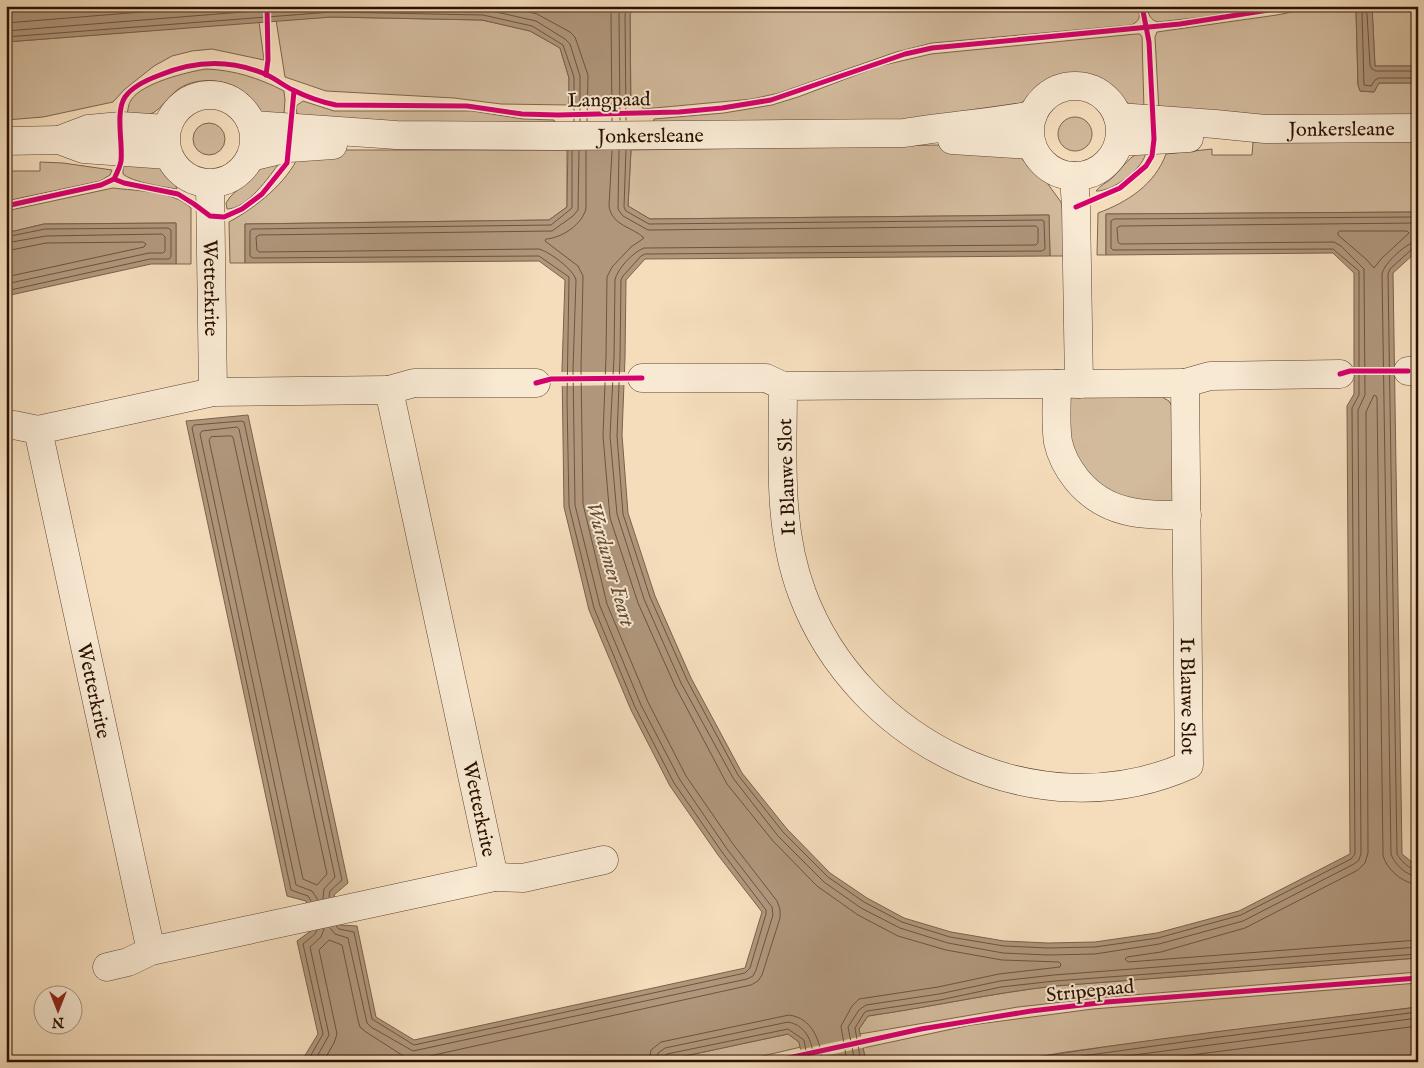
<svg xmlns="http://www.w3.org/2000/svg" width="1424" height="1068" viewBox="0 0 1424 1068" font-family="'IM FELL English',serif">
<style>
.green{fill:#d2ba9c;stroke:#7e654e}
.water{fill:#b0977c;stroke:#7a614a}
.pier{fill:#f5ddbc}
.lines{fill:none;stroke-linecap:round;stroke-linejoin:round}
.shore{stroke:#6d543e;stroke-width:1}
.minor-casing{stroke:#5d432f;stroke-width:29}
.minor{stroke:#f8e9d3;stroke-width:28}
.cycleway-casing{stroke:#f8e9d3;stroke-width:8}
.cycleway{stroke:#d6006c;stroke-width:5}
.labels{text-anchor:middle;stroke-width:4;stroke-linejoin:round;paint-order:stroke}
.street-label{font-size:20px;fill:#2a1000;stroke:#f8e9d3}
.water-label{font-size:21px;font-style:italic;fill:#664d38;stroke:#f8e9d3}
</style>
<rect width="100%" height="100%" fill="#f5ddbc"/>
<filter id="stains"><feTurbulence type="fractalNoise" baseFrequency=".004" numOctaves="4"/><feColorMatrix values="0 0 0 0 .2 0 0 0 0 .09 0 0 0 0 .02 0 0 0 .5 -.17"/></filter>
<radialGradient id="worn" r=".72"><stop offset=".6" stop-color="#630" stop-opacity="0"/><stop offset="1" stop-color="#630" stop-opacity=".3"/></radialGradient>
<g class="green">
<path d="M638,6H1138C1140,16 1141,21 1131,25L932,43L896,52L779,93L752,99L643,109L642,105H631L630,14Z"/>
<path d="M1147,6H1271L1202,17L1158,22C1150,20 1148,14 1147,6Z"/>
<polygon points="1321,6 1371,6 1356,10 1358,85 1360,91 1374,92 1379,83 1418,83 1418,116 1234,117 1159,112 1155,37 1157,32 1277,15"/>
<polygon points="1372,6 1418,6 1418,66 1375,66"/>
<polygon points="332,17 482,20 530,31 560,48 569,78 569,105 501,104 454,98 326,91 285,77 276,20"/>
<polygon points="259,22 264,60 212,49 192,51 172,56 154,66 125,89 113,102 43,117 6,120 6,42"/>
<polygon points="1136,34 1140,34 1142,37 1144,110 1134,108 1104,83 1093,76 1077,74 1057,76 1044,82 1015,109 917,120 653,122 654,119 724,113 772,105 798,97 880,66 931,54"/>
<path d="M206,69C234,70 259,78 284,91L285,100L284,114L264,115C258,108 253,100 246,94C230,79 199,76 180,88C169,95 163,108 151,114C144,117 134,115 127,115C128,110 128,105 131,100C142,83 187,72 206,69Z"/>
<polygon points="303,101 334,111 472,111 523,119 554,120 555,124 298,123 296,106"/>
<circle cx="1075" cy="134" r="17"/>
<circle cx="209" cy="139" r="16"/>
<path d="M1418,141V212L1106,214V255H1097L1098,213C1128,202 1155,184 1166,154L1212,149V155H1252L1253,142Z"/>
<polygon points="940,145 1020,157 1035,173 1045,180 1061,202 1065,217 1066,256 1050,256 1049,215 650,219 628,206 631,150"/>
<path d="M347,150H567V207L549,220L245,224V263H230L229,222C255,208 287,183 299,155Z"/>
<path d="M1146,151C1145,168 1112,192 1096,191C1100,185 1107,183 1112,178C1124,167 1129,154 1146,151Z"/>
<path d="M127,161L155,163C160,171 175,181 177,189C164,187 132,182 123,174V168Z"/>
<polygon points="40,162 63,163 112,170 110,175 100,181 6,201 6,171 40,171"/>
<path d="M280,162C269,177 247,209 227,209L226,203L230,197L265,164Z"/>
<path d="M113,188C137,191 174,191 191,208V264H176V223L44,224L6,233V211Z"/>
<polygon points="1066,396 1162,397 1169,401 1173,408 1175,506 1149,505 1099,489 1070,448"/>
<path d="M1418,958V972L1107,997L1018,1007L860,1034L859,1029L868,1016C930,1007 992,993 1055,986Z"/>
<polygon points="1418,983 1418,1007 1218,1032 1066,1052 1008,1062 866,1062 863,1048 971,1025 1093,1009"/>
<polygon points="788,1034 799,1042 801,1047 737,1062 657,1062"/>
</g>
<g class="water">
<path d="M18,6H638L630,14L631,150L628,206L650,219L1049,215L1050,256L645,259L626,280L625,358L622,435L628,513L655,596L691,678L742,773L787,829L830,873L867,898L904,918L951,932L1004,941L1048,943L1095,942L1157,933L1239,911L1350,854L1347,406L1354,394V273L1333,253L1106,255V214L1418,212V253H1415L1393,273L1402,854L1418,867V958L1055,986C992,993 931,1007 868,1016L859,1029L866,1062H803L799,1042L788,1034L657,1062H301L318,1034L297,941L312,930L306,901L287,896L186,421L248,415L348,883L334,895L340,925L357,926L376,1017L414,1040L745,968L762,912L718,855L670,786L631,710L589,610L564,507L562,369L565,280L539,261L245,263V224L549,220L567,207L569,78L560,48L530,31L482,20L332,17L6,42V8Z"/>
<polygon points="1372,6 1375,66 1418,66 1418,83 1379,83 1374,92 1360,91 1358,85 1356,9"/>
<polygon points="176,223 176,264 151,264 6,296 6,233 44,224"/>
<path d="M1418,1007V1062H1008C1144,1039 1281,1024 1418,1007Z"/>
</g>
<g class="pier">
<polygon points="567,105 633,105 633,150 565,150"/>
<polygon points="559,372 627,372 626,385 559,386"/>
<polygon points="863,1036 866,1047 801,1061 798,1050"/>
</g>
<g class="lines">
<g class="shore">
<polyline points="377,6 483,9 536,21 565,39 570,44 580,76 580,121"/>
<polyline points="506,6 537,14 570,32 575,37 588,75 587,121"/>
<polyline points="6,23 216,6"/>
<polyline points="6,31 317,6"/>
<polyline points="6,37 332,12 483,15 532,26 563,45 574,77 574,121"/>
<polyline points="1418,71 1376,71 1372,69 1370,65 1367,14 1365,11 1362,13 1364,85 1371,86 1375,80 1379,78 1418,78"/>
<polyline points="620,120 619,14 622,6"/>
<polyline points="626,120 625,14 631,6"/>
<polyline points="612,121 611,14 613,6"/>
<path d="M619,150L618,209L623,216L648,230L1036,226L1038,228V243L1036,245L644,248C633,252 617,269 615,280L614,357L610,436L617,514L644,599L681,683L733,778L778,836L824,882L861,908L900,928L948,943L1003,953L1048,955L1095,954L1159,944L1243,921L1354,864L1359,860L1361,853L1358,410L1365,395L1364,269L1341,246L1334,242L1120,244L1118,242L1117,228L1120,226L1418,223"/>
<polyline points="626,150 624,207 626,211 649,224 1042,220 1044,221 1045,249 1042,251 645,254 641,256 623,276 621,280 620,358 617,436 623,514 650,597 687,680 738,775 783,832 828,877 864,902 902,922 950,937 1004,946 1048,948 1095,947 1158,938 1241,915 1351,859 1355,854 1352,408 1359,395 1359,271 1333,249 1113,250 1111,248 1111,221 1114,219 1418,217"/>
<path d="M612,151L609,206C612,226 633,227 644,238L631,247L612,267L607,277L606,357L603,436L610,518L638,603L675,686L727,784L773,841L817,886L858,915L898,936L946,950L1002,960L1059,962L1061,964L1060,967L999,974L938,987L859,999L852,1006L841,1026L847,1062"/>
<polygon points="1340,231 1407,231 1409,233 1381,259 1374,268 1366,259 1338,235 1338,233"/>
<polyline points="6,237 45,229 168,228 171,230 171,257 169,259 150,259 6,291"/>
<path d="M1418,241C1407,242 1384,263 1382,274L1391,854C1394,864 1407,876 1418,877"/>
<polyline points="6,243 46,236 162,234 165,237 165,251 163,253 149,253 6,284"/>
<path d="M1418,248L1412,249L1390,269L1388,274L1397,854C1400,860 1410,870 1418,871"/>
<polyline points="6,251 46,243 143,242 146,244 144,247 6,277"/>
<polygon points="231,436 233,437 327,874 317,885 303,879 209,440 211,437"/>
<path d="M1418,884C1403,884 1386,869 1383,855L1377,397L1374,395L1366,412L1368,853L1365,863L1358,870L1245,928L1161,952L1127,957L1125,959L1128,962L1418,940"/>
<polyline points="318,900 312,891 296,885 200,434 202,431 237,427 239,429 335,877 324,889 323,899"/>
<polyline points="311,901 308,896 291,890 192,428 194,425 241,421 244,422 342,880 330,891 329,897"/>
<polyline points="336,926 339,929 354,932 372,1019 414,1045 745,973 750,968 766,914 766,910 722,852 674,783 635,707 594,608 569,506 567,400 569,277 539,256 253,258 250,256 250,231 252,229 551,225 572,208 572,151"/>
<path d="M330,928L335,934L348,938L367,1023L371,1027L413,1051L747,979L753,976L756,970L773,915L772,907L727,849L680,780L641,705L600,606L575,505L573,369L576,280C574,270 550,252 539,249L259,252L257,250L256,237L259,235L552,231L573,216L578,210L579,151"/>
<polyline points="307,1062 323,1034 303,944 315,934 317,930"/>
<polyline points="314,1062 329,1035 310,947 321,937 324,929"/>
<path d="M323,1062L334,1043L337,1034L319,950L329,940L342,945L358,1020L360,1027L366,1032L405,1057L416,1059L751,985L758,981L762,975L780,918V909L777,901L733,844L686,776L648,702L607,604L583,504L581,369L583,276L578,266L545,241L546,239C562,238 583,224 586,208V151"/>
<path d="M649,1062L651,1050L661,1042L789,1015C812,1018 821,1041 822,1062"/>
<path d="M656,1062L658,1053L665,1048L788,1022C808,1026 813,1044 814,1062"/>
<polyline points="662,1062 663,1057 667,1054 788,1029 804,1040 808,1062"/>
<polyline points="855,1062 848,1027 859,1010 866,1005 939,994 1000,981 1054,975 1418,947"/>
<polyline points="861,1062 855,1028 864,1013 867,1011 940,1000 1001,987 1055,981 1418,954"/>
<polyline points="1039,1062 1219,1037 1418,1012"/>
<polyline points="1080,1062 1418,1018"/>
<polyline points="1136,1062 1418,1026"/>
</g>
<defs>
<g id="minor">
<circle cx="1075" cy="131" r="45"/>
<circle cx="210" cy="139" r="44"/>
<path id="s1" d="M1118,117L1215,124L1265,129L1418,128"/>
<path id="s2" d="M252,125L396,135L558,136L904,133C947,126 990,123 1033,115"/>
<polyline points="59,140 88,129 121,126 166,129"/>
<polyline points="952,140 1032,145"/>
<polyline points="6,141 59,140 83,149 168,155"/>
<polyline points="1119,142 1189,138"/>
<polyline points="251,157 289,148 333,145"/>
<polyline points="1074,176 1076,207 1079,384"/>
<path id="s3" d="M210,184L213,392"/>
<polyline points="1408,371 1418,371"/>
<path id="s4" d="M642,378H766L783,386L1185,383L1189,765C1039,832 858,744 802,593C777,526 783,456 783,386"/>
<polyline points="1185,383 1210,376 1340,374"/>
<path d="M1057,384C1057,403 1055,423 1058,442C1061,456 1069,470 1077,480C1107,516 1144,515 1187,515"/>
<polyline points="389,390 414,383 536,383"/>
<polyline points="6,427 14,425 38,430"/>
<polyline points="494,877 523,878 604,860"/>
<path id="s5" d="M107,967L128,962L151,951L494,877L389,390L213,392L38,430L151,951"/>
</g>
</defs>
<use href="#minor" class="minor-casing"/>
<use href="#minor" class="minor"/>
<defs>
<g id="cycleway">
<polyline points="266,75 268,60 267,6"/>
<polyline points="114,179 124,183 178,194 194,204 210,216 224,217 242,209 262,194 287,163 294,91"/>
<path d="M6,206L101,185L114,179C117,173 120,167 121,161C123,143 115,112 125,97C132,87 149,79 160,75C196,60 231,59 267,75C276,79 284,86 293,90C307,97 321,102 336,105L467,106L522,114L558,115L679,112L722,108L771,100L905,54L932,48L1180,24L1294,6"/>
<polyline points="1076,207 1120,188 1146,166 1152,156 1154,139 1149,42 1142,6"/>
<polyline points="1340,374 1350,371 1408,371"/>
<polyline points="536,383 551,379 642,378"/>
<polyline points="770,1062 921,1029 1031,1011 1107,1002 1418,978"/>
</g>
</defs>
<use href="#cycleway" class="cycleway-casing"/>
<use href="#cycleway" class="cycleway"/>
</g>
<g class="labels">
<g class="street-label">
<text transform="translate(609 99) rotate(-1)" y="7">Langpaad</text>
<text dy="7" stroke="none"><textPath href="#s1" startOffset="224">Jonkersleane</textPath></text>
<text dy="7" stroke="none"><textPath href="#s2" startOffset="399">Jonkersleane</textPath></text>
<text dy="7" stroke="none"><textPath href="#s3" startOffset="104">Wetterkrite</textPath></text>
<text transform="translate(786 477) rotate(-92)" y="7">It Blauwe Slot</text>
<text dy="7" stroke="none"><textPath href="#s5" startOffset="1518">Wetterkrite</textPath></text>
<text dy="7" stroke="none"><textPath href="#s4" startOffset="858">It Blauwe Slot</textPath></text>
<text transform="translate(480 809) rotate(78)" y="7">Wetterkrite</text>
<text transform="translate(1090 990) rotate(-6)" y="7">Stripepaad</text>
</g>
<g class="water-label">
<text transform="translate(611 564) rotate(74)" y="7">Wurdumer Feart</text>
</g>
</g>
<rect width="1424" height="1068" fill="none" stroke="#f5ddbc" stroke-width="25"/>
<rect x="8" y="8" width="1409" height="1053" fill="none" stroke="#2a1000" stroke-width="2.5"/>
<rect x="12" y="12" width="1399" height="1043" fill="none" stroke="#2a1000"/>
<g transform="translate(58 1010) rotate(180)"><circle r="24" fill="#f8e9d3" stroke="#a6927f"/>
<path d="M0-4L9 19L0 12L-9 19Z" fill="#8f2418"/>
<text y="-8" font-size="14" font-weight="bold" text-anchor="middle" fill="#2a1000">N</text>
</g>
<rect width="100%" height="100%" filter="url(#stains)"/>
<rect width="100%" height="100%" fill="url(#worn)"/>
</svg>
